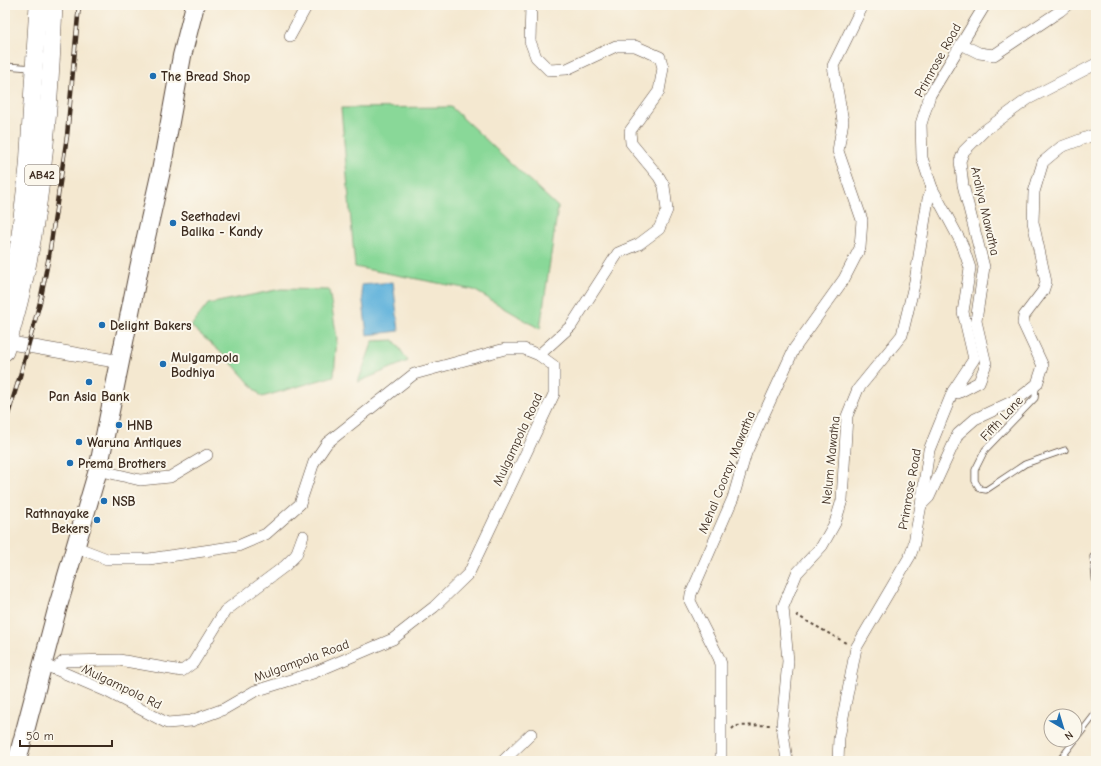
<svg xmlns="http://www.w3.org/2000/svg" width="1101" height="766" viewBox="0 0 1101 766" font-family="'Comic Neue',sans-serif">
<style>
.green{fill:#89d898;stroke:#62815b}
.water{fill:#60b2db;stroke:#4e6e7c}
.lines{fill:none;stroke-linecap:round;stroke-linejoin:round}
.service-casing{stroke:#574639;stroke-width:7}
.minor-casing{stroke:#574639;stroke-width:12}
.tertiary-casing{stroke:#574639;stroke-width:14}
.primary-casing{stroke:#574639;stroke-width:18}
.trunk-casing{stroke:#574639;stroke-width:20}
.path{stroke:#574639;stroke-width:2;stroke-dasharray:3 3;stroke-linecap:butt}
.service{stroke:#fff;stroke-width:5.5}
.minor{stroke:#fff;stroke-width:11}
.tertiary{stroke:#fff;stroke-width:13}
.primary{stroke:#fff;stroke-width:17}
.trunk{stroke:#fff;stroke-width:18}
.rail-casing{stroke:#3b2a1e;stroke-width:4.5}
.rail{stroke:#fbf7ec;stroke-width:3;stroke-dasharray:9;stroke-linecap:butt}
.poi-dot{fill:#1f6fb2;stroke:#fbf7ec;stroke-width:1.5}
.labels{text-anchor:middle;stroke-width:4;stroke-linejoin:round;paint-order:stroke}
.shield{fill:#fbf7ec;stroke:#75685c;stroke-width:1}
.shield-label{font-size:12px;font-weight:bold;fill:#3b2a1e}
.street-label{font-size:13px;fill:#3b2a1e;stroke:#fbf7ec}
.poi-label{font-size:13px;font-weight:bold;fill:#3b2a1e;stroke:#fbf7ec;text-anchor:start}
</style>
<rect width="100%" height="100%" fill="#fbf7ec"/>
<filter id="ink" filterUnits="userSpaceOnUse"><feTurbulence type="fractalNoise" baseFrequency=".025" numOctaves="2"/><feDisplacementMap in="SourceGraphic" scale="8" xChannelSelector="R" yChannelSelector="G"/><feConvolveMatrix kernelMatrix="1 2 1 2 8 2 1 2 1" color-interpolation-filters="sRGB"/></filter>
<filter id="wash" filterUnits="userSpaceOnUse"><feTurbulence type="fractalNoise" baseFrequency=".012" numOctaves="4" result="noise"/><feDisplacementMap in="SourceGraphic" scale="16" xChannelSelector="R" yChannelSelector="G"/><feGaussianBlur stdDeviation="0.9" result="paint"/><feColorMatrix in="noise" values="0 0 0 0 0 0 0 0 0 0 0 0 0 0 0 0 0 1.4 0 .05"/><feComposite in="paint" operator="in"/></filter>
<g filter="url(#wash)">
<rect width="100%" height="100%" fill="#f4e8d0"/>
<g class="green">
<polygon points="451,107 558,207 540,329 474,290 355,267 341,108"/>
<polygon points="281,289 329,290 337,338 334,376 262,397 227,358 191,326 208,304"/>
<polygon points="394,340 408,361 358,382 373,341"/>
</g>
<polygon class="water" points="393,282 399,331 367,335 361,285"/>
</g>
<g filter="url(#ink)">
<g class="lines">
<defs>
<g id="service">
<polyline points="5,66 33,68"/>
<polyline points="1036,386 1035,398 985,450 975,470 975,481 980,489 986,490 1025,464 1065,450"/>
<polyline points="1093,557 1096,587"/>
<polyline points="1059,761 1096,713"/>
</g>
<g id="minor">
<polyline points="531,5 530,41 536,57 549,70 567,69 616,46 635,46 660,57 663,68 659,91 630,131 631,143 659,177 664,186 667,210 659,229 639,244 618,253 571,326 539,355"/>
<polyline points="290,36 307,5"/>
<polyline points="961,44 979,53 994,55 1060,11 1067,5"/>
<polyline points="953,391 958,393 979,382 986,364 976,321 984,267 963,185 960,161 964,151 984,131 1028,99 1096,64"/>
<polyline points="98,470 140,480 170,477 207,455"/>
<polyline points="921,505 929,497 958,434 975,419 1018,399 1037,384 1043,366 1023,323 1024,316 1043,291 1046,282 1033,222 1034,192 1043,162 1061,147 1096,134"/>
<polyline points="42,665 55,669 106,691 167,723 191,721 224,709 255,691 313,673 393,639 434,607 469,573 554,394 554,366 539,355 524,349 505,349 414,374 327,443 314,462 300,504 266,534 238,546 149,559 107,559 76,547"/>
<polyline points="55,669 64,661 119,660 182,671 193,663 225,611 285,566 296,555 303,536"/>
<polyline points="503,761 531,734"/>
<polyline points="720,761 721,757 721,664 719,658 690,601 691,594 733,498 746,453 794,349 844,279 860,248 862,220 838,151 843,121 833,66 863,5"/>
<polyline points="787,761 782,725 788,661 783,607 797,573 822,546 835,523 842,500 847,416 858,389 902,335 915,281 928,199 932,188"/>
<polyline points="838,761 839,738 856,648 910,556 913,548 921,505 929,450 953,391 974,359 963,312 970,268 962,244 932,188 922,158 921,124 930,95 985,5"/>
</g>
<polyline id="tertiary" points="5,342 121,362"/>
<g id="primary">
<polyline points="5,311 19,243 28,167 38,5"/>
<path d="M5,352C41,240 49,121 54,5"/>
</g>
<polyline id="trunk" points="17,761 58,606 98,470 139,268 161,171 182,56 195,5"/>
</defs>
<use href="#service" class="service-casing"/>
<use href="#minor" class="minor-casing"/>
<use href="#tertiary" class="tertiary-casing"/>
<use href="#primary" class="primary-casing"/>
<use href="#trunk" class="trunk-casing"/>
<g class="path">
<polyline points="796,615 846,643"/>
<polyline points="732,729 735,726 770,725"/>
</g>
<use href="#service" class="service"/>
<use href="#minor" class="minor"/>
<use href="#tertiary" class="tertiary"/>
<use href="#primary" class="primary"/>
<use href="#trunk" class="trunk"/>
<defs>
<polyline id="rail" points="5,424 20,376 40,302 49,256 67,136 79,5"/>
</defs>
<use href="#rail" class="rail-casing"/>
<use href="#rail" class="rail"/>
</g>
</g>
<g class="poi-dot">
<circle cx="153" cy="76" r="4"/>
<circle cx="173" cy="223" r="4"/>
<circle cx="102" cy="325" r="4"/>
<circle cx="163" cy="364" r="4"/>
<circle cx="89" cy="382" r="4"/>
<circle cx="119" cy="425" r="4"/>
<circle cx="79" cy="442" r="4"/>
<circle cx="70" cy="463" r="4"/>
<circle cx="104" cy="501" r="4"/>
<circle cx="97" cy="520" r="4"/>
</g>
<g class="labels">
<rect class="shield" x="25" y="165" width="34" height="20" rx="3"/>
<g class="shield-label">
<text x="42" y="179">AB42</text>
</g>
<g class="street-label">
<text transform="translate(937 60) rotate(-61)" y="5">Primrose Road</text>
<text transform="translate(986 211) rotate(77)" y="5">Araliya Mawatha</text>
<text transform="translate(1001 418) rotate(-47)" y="5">Fifth Lane</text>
<text transform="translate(517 439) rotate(-65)" y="5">Mulgampola Road</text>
<text transform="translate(830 460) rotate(-84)" y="5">Nelum Mawatha</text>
<text transform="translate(726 472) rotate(-68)" y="5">Mehal Cooray Mawatha</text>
<text transform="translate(909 489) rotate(-80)" y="5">Primrose Road</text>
<text transform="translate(301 660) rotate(-20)" y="5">Mulgampola Road</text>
<text transform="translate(122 686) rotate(26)" y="5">Mulgampola Rd</text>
</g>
<g class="poi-label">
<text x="161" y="81">The Bread Shop</text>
<text x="181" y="221">Seethadevi<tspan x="181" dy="15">Balika - Kandy</tspan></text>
<text x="110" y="330">Deiight Bakers</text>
<text x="171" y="362">Mulgampola<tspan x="171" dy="15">Bodhiya</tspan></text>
<text x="89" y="401" text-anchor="middle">Pan Asia Bank</text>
<text x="127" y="430">HNB</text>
<text x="87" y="447">Waruna Antiques</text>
<text x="78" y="468">Prema Brothers</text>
<text x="112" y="506">NSB</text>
<text x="89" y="518" text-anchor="end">Rathnayake<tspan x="89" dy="15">Bekers</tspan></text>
</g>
</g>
<rect width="1101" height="766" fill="none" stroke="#fbf7ec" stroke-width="20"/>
<g transform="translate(1063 728) rotate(142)"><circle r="19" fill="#fbf7ec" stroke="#aea59a"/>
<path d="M0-3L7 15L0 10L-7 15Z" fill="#1f6fb2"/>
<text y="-6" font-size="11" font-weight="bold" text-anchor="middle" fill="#3b2a1e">N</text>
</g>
<path d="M20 740v6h92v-6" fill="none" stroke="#3b2a1e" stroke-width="2"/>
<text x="26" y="740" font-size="12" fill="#3b2a1e" stroke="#fbf7ec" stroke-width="3" paint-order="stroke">50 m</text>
</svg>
